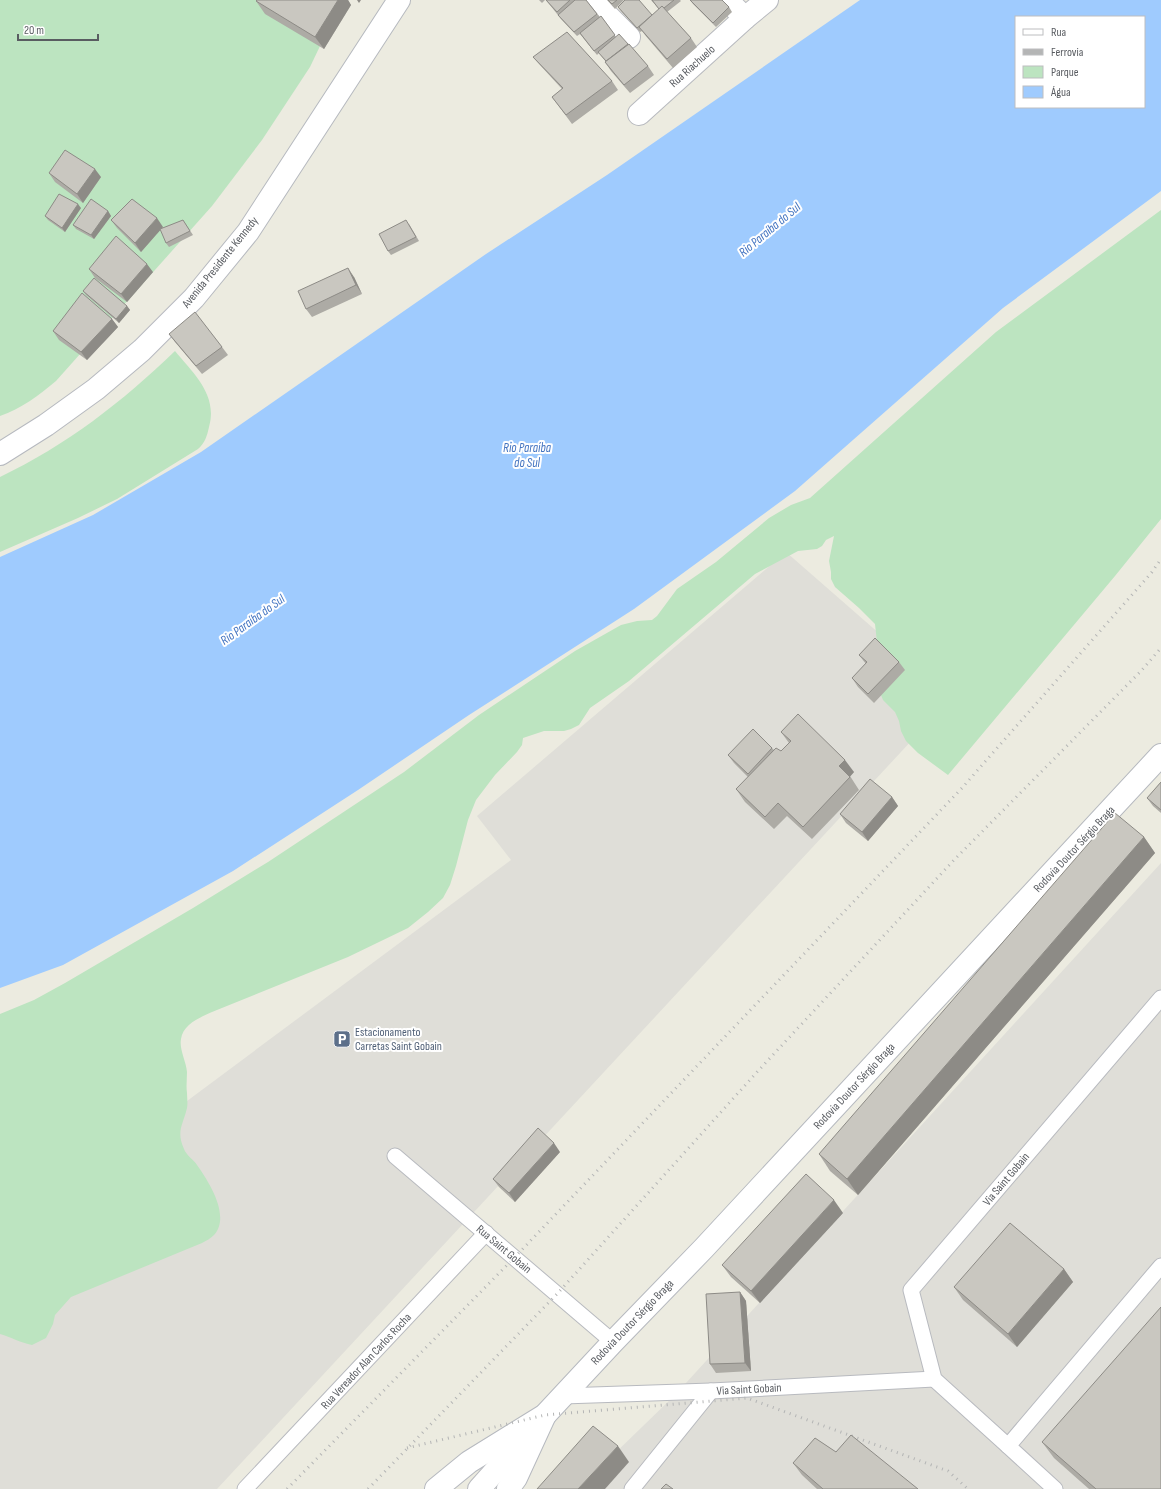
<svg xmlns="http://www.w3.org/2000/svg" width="1161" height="1489" viewBox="0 0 1161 1489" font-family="'Sofia Sans Condensed',sans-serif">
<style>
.industrial{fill:#dfded8}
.green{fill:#bce4c0}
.water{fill:#9fcbfe;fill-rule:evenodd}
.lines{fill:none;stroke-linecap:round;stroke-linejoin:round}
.service-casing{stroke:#b8babf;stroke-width:17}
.minor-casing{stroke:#b8babf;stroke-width:24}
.secondary-casing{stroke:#b6b9bf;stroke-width:24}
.service{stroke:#fff;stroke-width:15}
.minor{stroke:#fff;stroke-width:22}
.secondary{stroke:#fff;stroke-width:22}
.rail{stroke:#b4b5b5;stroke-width:3;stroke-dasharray:1 5;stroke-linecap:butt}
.wall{fill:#adaba5}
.shaded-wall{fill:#8d8b86}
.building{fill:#c9c7c0;stroke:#8d8b86}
.labels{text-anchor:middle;stroke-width:4;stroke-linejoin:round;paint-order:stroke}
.street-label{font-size:12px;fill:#595c61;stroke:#fff}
.service-label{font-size:12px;fill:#4e5e75;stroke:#fff;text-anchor:start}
.water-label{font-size:13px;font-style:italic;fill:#4273c0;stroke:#fff}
</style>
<rect width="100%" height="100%" fill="#ecebe0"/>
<g class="industrial">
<polygon points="786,552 952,697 217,1489 0,1489 0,1240 511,860 477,816"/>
<polygon points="1161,863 1161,1489 578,1489 675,1395"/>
</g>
<g class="green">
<path d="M0,0H342L310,67L262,140L212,206L56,381C39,395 21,409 0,416Z"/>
<path d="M1161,210V519L1115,576L948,775L918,753L906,741L901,731L899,721L895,712L883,700L879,690L877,642L875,624L859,608L835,587L831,579V572L829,561L834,536L826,540L822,546L817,549L798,551L755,574L629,681L590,708L579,725L571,729L564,731H544L523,738L522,745L517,752L495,775L476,800L468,820L456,866L450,885L443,898L428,912L408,928L348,957L212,1012C201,1017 183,1024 181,1039C179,1049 186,1061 187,1072C187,1079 186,1086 187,1093C187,1098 188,1103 187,1108C183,1125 176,1131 184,1149C186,1155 194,1160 197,1165C209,1182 231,1216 214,1235C211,1238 206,1241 202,1243L71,1297L55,1315L53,1324L46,1338L32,1345C21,1343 11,1337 0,1334V1014L34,1000L65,983L193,908L268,862L404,772L479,715L575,651L621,625L637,621L652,620L657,616L677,589L716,562L769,518L791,505L810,498L996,332Z"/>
<path d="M175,351C194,374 218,395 209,427C207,436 205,443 198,449L117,499L78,518L0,552V477C67,445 122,402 175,351Z"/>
</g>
<path class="water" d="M860,0H1161V191L1003,308L795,491L634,609L469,715L358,790L233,871L63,965L0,988V557L93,515L201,452L486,254L607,175ZM1016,17H1144V107H1016Z"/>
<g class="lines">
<defs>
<g id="service">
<polyline points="1161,998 911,1290 934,1379 1008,1446 1161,1266"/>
<polyline points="395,1156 613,1342"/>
<polyline points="563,1396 711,1391 934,1379"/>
<polyline points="1008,1446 1055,1489"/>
<polyline points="245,1489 486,1233"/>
<polyline points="632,1489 711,1391"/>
</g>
<g id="minor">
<polyline points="592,0 629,37"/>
<polyline points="727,0 745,18 767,0"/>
<polyline points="639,114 745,18"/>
<polyline points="479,1489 538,1423"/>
</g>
<g id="secondary">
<polyline points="0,454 46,425 96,389 142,350 194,298 248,232 399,0"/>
<polyline points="436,1489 469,1462 545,1415 613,1342 704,1248 1161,755"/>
<polyline points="508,1489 516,1478 545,1415"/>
</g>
</defs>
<use href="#service" class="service-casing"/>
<use href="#minor" class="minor-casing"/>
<use href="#secondary" class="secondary-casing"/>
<use href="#service" class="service"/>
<use href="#minor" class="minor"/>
<use href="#secondary" class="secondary"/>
<g class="rail">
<polyline points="407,1448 545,1415 747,1398 948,1471 968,1489"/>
<polyline points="287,1489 515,1257 962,788 1152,572 1161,559"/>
<polyline points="368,1489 557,1294 758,1071 954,860 1141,671 1161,648"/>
</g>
</g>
<g class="wall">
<polygon points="257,0 348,0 351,5 324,49 265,14 256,1"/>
<polygon points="539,0 545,0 542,3"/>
<polygon points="546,0 586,0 600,17 601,16 616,37 628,44 648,66 654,75 630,93 611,71 605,62 606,62 599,53 597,55 580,34 577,36 561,19"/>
<polygon points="607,0 624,0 615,9"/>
<polygon points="651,0 680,0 681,1 667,12 691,38 697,47 673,68 645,35 642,31 640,32 621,11 618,7 652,15 659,9"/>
<polygon points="690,0 729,7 732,12 716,27 693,4"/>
<polygon points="533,57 612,81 618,90 572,124 552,97 562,89 540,65"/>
<polygon points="49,173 101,177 83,203 55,182"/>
<polygon points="81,208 65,232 48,220 45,216"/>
<polygon points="108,211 111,216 94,239 76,229 73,225"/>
<polygon points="111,220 163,227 161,229 183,220 193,235 169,247 166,243 161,229 141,252 117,228"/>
<polygon points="409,224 419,241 391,255 388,251"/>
<polygon points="89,269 153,272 127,302 95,278"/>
<polygon points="354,277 362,294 312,317 306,309"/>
<polygon points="83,291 127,306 130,310 119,323 86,295"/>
<polygon points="112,319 118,327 87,360 59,340 53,331"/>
<polygon points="169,334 222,347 228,355 202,374 175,342"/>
<polygon points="859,655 899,662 905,670 874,703 858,687 852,678 866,664"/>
<polygon points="781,732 854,772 850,776 859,790 812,839 787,816 774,829 745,802 736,789 748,777 734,763 728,755 772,748 774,750 781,751 789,743"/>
<polygon points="1161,782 1161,813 1153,806 1147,798"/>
<polygon points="892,797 898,806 868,841 846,823 840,814"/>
<polygon points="1144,837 1155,853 858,1195 830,1171 819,1154"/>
<polygon points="560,1152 515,1202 499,1187 493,1179"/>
<polygon points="843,1213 760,1303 731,1277 722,1265"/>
<polygon points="1064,1269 1073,1282 1017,1347 963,1300 954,1287"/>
<polygon points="740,1292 746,1301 751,1371 716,1373 710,1364"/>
<polygon points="1042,1442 1161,1489 1089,1489 1054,1458"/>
<polygon points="836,1452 918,1489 817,1489 802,1475 793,1463"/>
</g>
<g class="shaded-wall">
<polygon points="338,0 348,0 351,5 324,49 315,37"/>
<polygon points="357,0 361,0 359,3"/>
<polygon points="95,169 101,177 83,203 77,194"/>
<polygon points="78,204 81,208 65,232 62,228"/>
<polygon points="108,211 111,216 94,239 91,235"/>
<polygon points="157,218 163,227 141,252 135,243"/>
<polygon points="147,264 153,272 127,302 121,294"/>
<polygon points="348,268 354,277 362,294 356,285"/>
<polygon points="127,306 130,310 119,323 116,319"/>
<polygon points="112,319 118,327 87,360 81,352"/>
<polygon points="845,760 854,772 848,779 839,766"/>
<polygon points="892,797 898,806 868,841 862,832"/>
<polygon points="1144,837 1155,853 858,1195 847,1179"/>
<polygon points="554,1143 560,1152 515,1202 509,1193"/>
<polygon points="834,1200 843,1213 760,1303 751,1291"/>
<polygon points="1064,1269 1073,1282 1017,1347 1008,1334"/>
<polygon points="740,1292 746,1301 751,1371 745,1363"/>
<polygon points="618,1446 629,1462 605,1489 578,1489"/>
</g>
<g class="building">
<polygon points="257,0 338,0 315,37 256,1"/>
<polygon points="546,0 570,0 557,12"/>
<polygon points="575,0 586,0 597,14 574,32 558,15"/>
<polygon points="608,0 617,0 612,4"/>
<polygon points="625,0 639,0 652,15 637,28 618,7"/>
<polygon points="652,0 674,0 664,8 662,6 659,9"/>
<polygon points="690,0 722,0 729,7 713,23"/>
<polygon points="662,6 691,38 667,59 639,27"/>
<polygon points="601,16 615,35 594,51 580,33"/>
<polygon points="567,32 612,81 566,115 552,97 563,88 533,57"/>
<polygon points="619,34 628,44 606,61 598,52"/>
<polygon points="629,44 648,66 624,85 605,62"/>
<polygon points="65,150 95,169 77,194 49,173"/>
<polygon points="59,194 78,204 62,228 45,216"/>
<polygon points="91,199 108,211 91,235 73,225"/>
<polygon points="132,199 157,218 135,243 111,220"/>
<polygon points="183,220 190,231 166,243 160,229"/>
<polygon points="406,220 416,237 388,251 379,234"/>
<polygon points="116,236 147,264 121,294 89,269"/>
<polygon points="348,268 356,285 306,309 298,291"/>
<polygon points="94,278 127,306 116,319 83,291"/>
<polygon points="82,293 112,319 81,352 53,331"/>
<polygon points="195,312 222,347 196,366 169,334"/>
<polygon points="875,638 899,662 868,694 852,678 867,662 859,655"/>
<polygon points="798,714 845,760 839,766 850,777 803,827 778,803 765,817 736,789 776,748 781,751 791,741 781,732"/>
<polygon points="753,729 772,748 748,774 728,755"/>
<polygon points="870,779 892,797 862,832 840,814"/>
<polygon points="1161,782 1161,810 1147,798"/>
<polygon points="1115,813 1144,837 847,1179 819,1154"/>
<polygon points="538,1128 554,1143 509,1193 493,1179"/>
<polygon points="806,1174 834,1200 751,1291 722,1265"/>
<polygon points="1010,1223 1064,1269 1008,1334 954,1287"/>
<polygon points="740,1292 745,1363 710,1364 706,1294"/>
<polygon points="1161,1307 1161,1489 1096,1489 1042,1442"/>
<polygon points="593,1426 618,1446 578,1489 537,1489"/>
<polygon points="851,1435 918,1489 823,1489 793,1463 815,1438 836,1452"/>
<polygon points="666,1484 673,1489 661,1489"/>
</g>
<defs>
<symbol id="parking-square" viewBox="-11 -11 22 22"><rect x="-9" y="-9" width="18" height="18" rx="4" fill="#5c6f8a" stroke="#fff"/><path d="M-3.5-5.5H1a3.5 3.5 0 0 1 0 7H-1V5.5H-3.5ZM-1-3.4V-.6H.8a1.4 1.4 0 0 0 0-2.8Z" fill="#fff"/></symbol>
</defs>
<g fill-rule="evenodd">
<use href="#parking-square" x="332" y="1029" width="20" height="20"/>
</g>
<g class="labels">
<g class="street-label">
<text transform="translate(692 66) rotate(-42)" y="4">Rua Riachuelo</text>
<text transform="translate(220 262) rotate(-51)" y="4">Avenida Presidente Kennedy</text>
<text transform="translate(1074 849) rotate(-47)" y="4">Rodovia Doutor Sérgio Braga</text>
<text transform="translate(854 1086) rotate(-47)" y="4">Rodovia Doutor Sérgio Braga</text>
<text transform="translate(1006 1179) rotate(-50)" y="4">Via Saint Gobain</text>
<text transform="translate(504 1249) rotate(40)" y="4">Rua Saint Gobain</text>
<text transform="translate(632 1322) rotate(-46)" y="4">Rodovia Doutor Sérgio Braga</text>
<text transform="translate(366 1361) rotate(-47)" y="4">Rua Vereador Alan Carlos Rocha</text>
<text transform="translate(749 1389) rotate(-3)" y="4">Via Saint Gobain</text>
</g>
<g class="service-label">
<text x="355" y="1036">Estacionamento<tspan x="355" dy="14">Carretas Saint Gobain</tspan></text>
</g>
<g class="water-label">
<text transform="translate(769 229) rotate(-40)" y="5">Rio Paraíba do Sul</text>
<text x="527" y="452">Rio Paraíba<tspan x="527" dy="15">do Sul</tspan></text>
<text transform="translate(252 619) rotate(-36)" y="5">Rio Paraíba do Sul</text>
</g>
</g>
<rect x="1015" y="16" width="130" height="92" fill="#ffffff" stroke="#bdbec0"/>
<rect x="1023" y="29" width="20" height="6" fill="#ffffff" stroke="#bdbec0"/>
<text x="1051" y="36" font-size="12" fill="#595c61">Rua</text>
<rect x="1023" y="49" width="20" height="6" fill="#b4b5b5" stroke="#bdbec0"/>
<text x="1051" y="56" font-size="12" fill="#595c61">Ferrovia</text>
<rect x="1023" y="66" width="20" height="12" fill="#bce4c0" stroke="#bdbec0"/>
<text x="1051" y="76" font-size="12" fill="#595c61">Parque</text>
<rect x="1023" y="86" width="20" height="12" fill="#9fcbfe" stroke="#bdbec0"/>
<text x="1051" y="96" font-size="12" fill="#595c61">Água</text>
<path d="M18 34v6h80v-6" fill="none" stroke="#595c61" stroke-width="2"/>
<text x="24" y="34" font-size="12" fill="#595c61" stroke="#ffffff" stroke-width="3" paint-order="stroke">20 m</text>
</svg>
